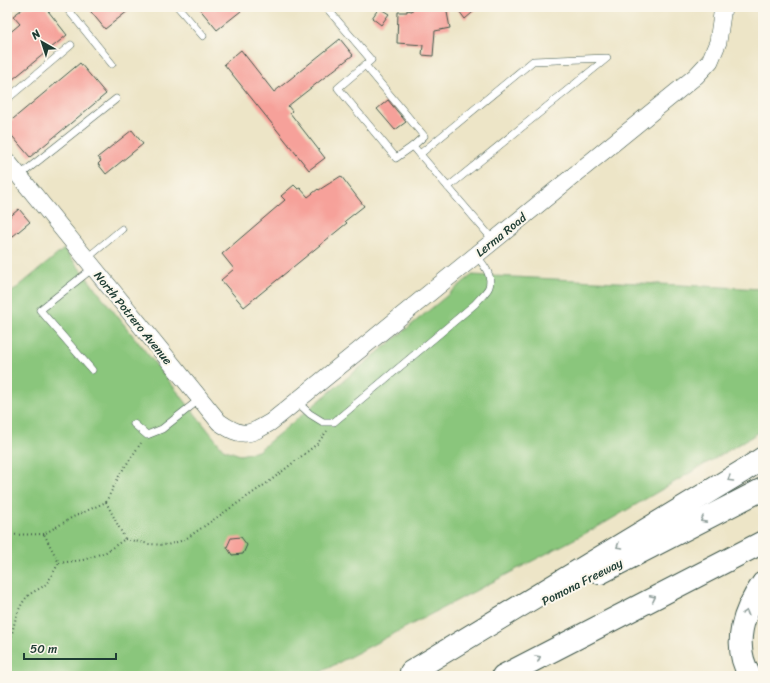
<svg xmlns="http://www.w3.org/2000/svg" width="770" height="683" viewBox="0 0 770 683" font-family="Sriracha,sans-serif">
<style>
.green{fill:#8ac67b;stroke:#548258}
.building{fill:#f6a19a}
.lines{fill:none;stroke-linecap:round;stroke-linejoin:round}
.service-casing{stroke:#3e564a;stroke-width:8}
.tertiary-casing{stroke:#3e564a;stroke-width:18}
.motorway-casing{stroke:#3e564a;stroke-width:24}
.path{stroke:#3e564a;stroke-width:2;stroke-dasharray:1 3;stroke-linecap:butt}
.service{stroke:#fff;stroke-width:7}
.tertiary{stroke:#fff;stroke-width:17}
.motorway{stroke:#fff;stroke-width:22}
.oneway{stroke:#8f9e9a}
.labels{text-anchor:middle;stroke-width:4;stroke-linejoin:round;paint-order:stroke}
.street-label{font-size:12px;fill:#1f3d34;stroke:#fbf7ec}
</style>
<rect width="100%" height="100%" fill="#fbf7ec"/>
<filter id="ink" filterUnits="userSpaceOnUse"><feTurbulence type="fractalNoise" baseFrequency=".025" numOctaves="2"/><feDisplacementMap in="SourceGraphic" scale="8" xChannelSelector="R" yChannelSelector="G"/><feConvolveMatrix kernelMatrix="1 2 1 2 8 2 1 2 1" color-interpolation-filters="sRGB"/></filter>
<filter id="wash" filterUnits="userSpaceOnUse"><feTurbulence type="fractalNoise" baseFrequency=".012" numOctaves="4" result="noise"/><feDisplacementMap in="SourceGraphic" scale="16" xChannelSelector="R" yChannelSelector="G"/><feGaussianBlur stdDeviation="0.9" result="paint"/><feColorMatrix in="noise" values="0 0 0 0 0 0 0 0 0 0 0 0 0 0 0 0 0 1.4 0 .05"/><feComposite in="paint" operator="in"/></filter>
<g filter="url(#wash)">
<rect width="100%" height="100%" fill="#ede5c7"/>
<polygon class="green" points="64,249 223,449 240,455 258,451 472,275 763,289 763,430 603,524 313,676 7,676 7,296"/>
<g id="blocks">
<g class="building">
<polygon points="25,7 45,7 67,35 7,84 7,35 20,24 13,16"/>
<polygon points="87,7 133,7 105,29"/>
<polygon points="198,7 246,7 217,30"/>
<polygon points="412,7 446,7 450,28 435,31 433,56 422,55 423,45 397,43 398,12 407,12 407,10 412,11"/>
<polygon points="456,7 479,7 465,19"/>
<polygon points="379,8 389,14 381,25 372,18"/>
<polygon points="340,39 353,55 288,106 292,111 290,113 325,158 309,170 224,64 241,50 274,92"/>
<polygon points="80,63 106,94 30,157 7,130 7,124"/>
<polygon points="388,100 406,122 395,130 377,109"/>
<polygon points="132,130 143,144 106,174 98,164 101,161 98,157"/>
<polygon points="341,176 364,206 345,221 347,223 244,307 221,280 234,269 222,254 285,200 281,196 294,185 298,189 300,188 308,197 318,189 319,190"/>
<polygon points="19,209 30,222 7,241 7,219"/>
<polygon points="241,537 247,545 243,554 232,555 227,547 231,538"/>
</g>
</g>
</g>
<g filter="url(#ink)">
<use href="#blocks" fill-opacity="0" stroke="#3e564a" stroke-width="1"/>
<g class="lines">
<defs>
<g id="service">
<polyline points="66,7 112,64"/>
<polyline points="178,7 203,36"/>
<polyline points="326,7 371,60 338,88 396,158 413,146 494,241"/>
<polyline points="365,65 424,136 413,146"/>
<polyline points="7,99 71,45"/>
<polyline points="420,154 533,61 607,58 448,187"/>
<polyline points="19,176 116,99"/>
<polyline points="86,259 122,229"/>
<polyline points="92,370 40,310 93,268"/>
<path d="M296,401L310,414L323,422H334L475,304C479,299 487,292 489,287C493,275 483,264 476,255"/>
<polyline points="134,424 147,435 162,429 200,399"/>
</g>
<path id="tertiary" d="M7,161L219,422C242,438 248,436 271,422L696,76L710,61L718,42L723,7"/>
<g id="motorway">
<polyline points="600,573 763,489"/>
<polyline points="411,672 743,471 763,458"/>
<polyline points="503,676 763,542"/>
<path d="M750,676C731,644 744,610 763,583"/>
</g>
</defs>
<use href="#service" class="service-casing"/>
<use href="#tertiary" class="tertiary-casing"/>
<use href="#motorway" class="motorway-casing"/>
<g class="path">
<polygon points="106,502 125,539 106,552 83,560 59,563 44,534 73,517"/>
<polyline points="106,502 120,474 141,443"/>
<polyline points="7,535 44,534"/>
<polyline points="125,539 149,544 167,545 184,540 270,481 317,444 327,431"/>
<path d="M8,676C8,655 12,611 28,596C33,591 41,589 46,584C51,578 55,569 59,563"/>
</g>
<use href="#service" class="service"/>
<use href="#tertiary" class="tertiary"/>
<use href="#motorway" class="motorway"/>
</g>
<defs><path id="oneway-chevron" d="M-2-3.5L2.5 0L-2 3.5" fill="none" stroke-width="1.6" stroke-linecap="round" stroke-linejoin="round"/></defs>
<g class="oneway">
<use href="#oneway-chevron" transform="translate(730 479) rotate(149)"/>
<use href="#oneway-chevron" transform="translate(703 520) rotate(152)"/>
<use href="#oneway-chevron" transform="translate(619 546) rotate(149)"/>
<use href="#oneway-chevron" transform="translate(653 598) rotate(-27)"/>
<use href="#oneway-chevron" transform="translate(746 613) rotate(-74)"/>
<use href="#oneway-chevron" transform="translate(538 658) rotate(-27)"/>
</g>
</g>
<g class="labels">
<g class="street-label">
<text transform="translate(501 235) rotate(-39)" y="4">Lerma Road</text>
<text transform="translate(133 318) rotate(51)" y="4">North Potrero Avenue</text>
<text transform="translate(582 582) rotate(-27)" y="4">Pomona Freeway</text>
</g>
</g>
<rect width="770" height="683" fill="none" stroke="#fbf7ec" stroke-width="24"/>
<g transform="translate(42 42) rotate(321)" stroke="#fbf7ec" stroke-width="3" paint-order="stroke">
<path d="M0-3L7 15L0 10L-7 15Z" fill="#1f3d34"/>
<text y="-6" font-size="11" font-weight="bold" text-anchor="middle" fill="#1f3d34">N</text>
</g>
<path d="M24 653v6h92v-6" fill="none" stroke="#1f3d34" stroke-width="2"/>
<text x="30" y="653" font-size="12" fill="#1f3d34" stroke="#fbf7ec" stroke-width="3" paint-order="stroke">50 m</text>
</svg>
